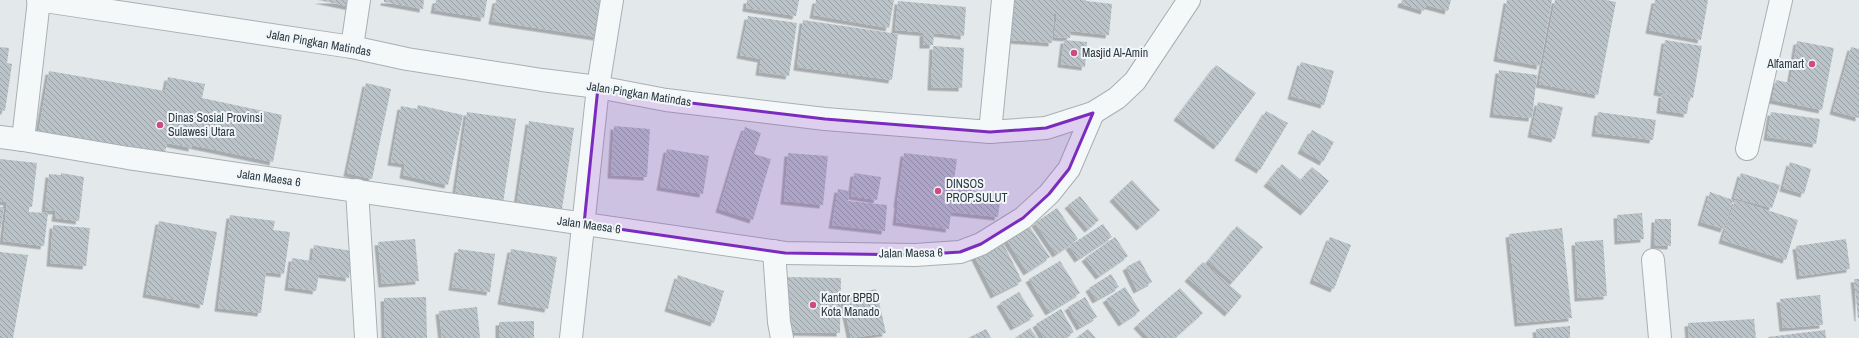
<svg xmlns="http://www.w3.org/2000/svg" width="1859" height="338" viewBox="0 0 1859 338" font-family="'Archivo Narrow',sans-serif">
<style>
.building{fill:url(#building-back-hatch);filter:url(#shadow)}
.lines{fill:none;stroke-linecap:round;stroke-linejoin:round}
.minor-casing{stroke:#a8b0b5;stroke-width:24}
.minor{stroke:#f5f8f9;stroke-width:22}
.marked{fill:#7b2cbf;fill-opacity:0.2;stroke:#7b2cbf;stroke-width:3;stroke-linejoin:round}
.poi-dot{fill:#cf4983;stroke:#f2f6f8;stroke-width:1.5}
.labels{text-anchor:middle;stroke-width:4;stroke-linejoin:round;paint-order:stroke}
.street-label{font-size:12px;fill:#2a3a43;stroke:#f2f6f8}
.poi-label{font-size:12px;fill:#2a3a43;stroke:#f2f6f8;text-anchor:start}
</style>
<defs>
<pattern id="building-back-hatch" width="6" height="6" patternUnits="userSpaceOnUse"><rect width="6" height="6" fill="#bac3c8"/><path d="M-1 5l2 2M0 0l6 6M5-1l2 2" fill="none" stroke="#979fa4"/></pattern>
<filter id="shadow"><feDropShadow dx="-3.5" dy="3.5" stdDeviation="0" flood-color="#0004"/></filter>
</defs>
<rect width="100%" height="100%" fill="#e3e8eb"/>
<g class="building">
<polygon points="318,0 354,0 352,7"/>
<polygon points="384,0 424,0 423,9 384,2"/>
<polygon points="436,0 487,0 484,18 434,10"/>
<polygon points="496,0 602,0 597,37 492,21"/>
<polygon points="747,0 799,0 796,16 746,8"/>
<polygon points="816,0 894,0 889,28 813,15"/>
<polygon points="1014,0 1086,0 1086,1 1112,4 1109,35 1071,31 1070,38 1054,37 1057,14 1054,13 1052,43 1011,40"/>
<polygon points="1402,0 1451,0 1448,11 1426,5 1424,11 1401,4"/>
<polygon points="1507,0 1552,0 1540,66 1497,58"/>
<polygon points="1555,0 1606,0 1616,2 1598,95 1539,84"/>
<polygon points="1655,0 1708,0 1701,40 1649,30"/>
<polygon points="898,1 966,7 964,36 934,33 933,45 923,45 923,33 930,33 895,30"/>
<polygon points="748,16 797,23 789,76 759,72 761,59 740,55"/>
<polygon points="803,20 898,34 892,80 797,67"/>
<polygon points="1064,40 1087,42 1085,67 1061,64"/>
<polygon points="1665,40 1702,46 1693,98 1657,92"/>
<polygon points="1797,41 1834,48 1822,110 1772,100 1776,80 1790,83"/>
<polygon points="933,46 964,48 962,88 931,87"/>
<polygon points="0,47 9,48 7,63 12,64 5,111 0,110"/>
<polygon points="1851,47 1859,49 1859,118 1833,111"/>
<polygon points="1301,62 1334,71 1324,105 1291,96"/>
<polygon points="1216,65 1256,93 1217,146 1177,117"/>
<polygon points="1499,70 1537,75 1532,118 1493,114"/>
<polygon points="49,71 165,91 168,77 205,84 202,98 282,115 273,162 192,145 192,148 167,143 164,156 38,135"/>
<polygon points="366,83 391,89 372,179 347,173"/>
<polygon points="1662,94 1689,98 1687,114 1660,110"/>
<polygon points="1538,102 1563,107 1555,139 1531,134"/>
<polygon points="418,105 463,115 448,185 403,175 405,164 391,162 401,106 417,109"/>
<polygon points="1266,111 1288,123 1260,170 1238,157"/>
<polygon points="467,112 516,119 503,203 455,196"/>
<polygon points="1598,112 1656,120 1653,140 1595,133"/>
<polygon points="1771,112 1820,119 1816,144 1767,137"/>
<polygon points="529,121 574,128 561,216 516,209"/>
<polygon points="614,126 650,129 647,177 611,175"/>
<polygon points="745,127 761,133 754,154 771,159 753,220 719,209 737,149"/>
<polygon points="1312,130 1334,142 1323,162 1301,150"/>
<polygon points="667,149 709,156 703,194 660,187"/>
<polygon points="788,153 828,156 823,205 784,201"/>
<polygon points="904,153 957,159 953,188 1001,194 998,217 951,212 949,229 896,222 898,204 897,204"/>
<polygon points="0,159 37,163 32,207 29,207 29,212 48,213 44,246 3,241 7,202 0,201"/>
<polygon points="1790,162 1811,169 1804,194 1783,188"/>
<polygon points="1282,164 1301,180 1312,167 1329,181 1304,212 1267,183"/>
<polygon points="61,173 84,177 79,221 55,218 56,211 45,210 49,174 61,175"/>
<polygon points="854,173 881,177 877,200 851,196"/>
<polygon points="1741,173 1780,185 1772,208 1734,198"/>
<polygon points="1132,180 1160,210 1140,227 1113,198"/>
<polygon points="838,189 849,191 848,201 887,205 885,231 832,225"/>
<polygon points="1710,192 1733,200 1724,229 1701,222"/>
<polygon points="1080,196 1099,220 1088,229 1068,205"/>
<polygon points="1735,200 1798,220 1786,260 1722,240"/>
<polygon points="0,207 4,207 1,228 0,228"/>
<polygon points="1057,208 1078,239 1056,254 1035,223"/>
<polygon points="1642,213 1644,239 1618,241 1617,215"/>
<polygon points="230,215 275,221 273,230 290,232 284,274 266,272 261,313 218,308"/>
<polygon points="1655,219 1671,219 1671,246 1654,245"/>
<polygon points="159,221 217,232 203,305 146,294"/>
<polygon points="1027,223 1050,257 1027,272 1005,237"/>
<polygon points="1103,224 1112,237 1078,259 1069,246"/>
<polygon points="53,225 90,228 86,266 50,263"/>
<polygon points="1237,226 1263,247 1233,282 1208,261"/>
<polygon points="1562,228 1572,318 1518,323 1509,234"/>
<polygon points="1115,237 1128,256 1099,276 1085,258"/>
<polygon points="1330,237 1351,245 1334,289 1313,280"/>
<polygon points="415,239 419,281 382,284 378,242"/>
<polygon points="1001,239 1022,281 994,295 973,253"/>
<polygon points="1846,239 1850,269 1800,276 1796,246"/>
<polygon points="1603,240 1607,296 1578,298 1575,242"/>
<polygon points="314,245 352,251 349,278 319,274 316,291 288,287 292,258 312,261"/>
<polygon points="458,249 495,254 490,292 452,287"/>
<polygon points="511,249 557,257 548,309 501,301"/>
<polygon points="0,252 28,255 13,338 0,338"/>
<polygon points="1140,260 1152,282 1137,290 1126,267"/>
<polygon points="1060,261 1080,293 1049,312 1029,279"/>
<polygon points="1203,262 1242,296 1228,313 1188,278"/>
<polygon points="1111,274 1119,287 1096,300 1089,288"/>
<polygon points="678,275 724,291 714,323 668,308"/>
<polygon points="786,277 841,278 840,333 784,332"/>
<polygon points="1854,279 1859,279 1859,318 1858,318"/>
<polygon points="1125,287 1140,311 1122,323 1106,299"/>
<polygon points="1180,288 1203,313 1175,338 1149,338 1137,325"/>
<polygon points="876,289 886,333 851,338 842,296"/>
<polygon points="1019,292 1034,316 1014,327 1000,303"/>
<polygon points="1820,295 1823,325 1783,328 1780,299"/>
<polygon points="426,297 427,338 385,338 384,298"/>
<polygon points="1085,297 1097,317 1080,327 1068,307"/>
<polygon points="477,307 480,338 442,338 439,311"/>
<polygon points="1061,309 1074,332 1063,338 1044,338 1036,324"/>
<polygon points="1754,319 1756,338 1689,338 1688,323"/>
<polygon points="534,321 534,338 499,338 499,322"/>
<polygon points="1570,326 1570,338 1537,338 1536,329"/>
<polygon points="1030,328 1037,338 1015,338"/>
<polygon points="986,329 991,338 968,338"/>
<polygon points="1088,329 1096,338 1076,338"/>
<polygon points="1825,330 1826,338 1768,338 1768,337"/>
</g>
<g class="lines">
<defs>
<g id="minor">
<polyline points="38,0 352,47 407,59 542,80 598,87 666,100 825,119 990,132 1046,128 1093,113 1117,98 1135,81 1189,0"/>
<polyline points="39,0 23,140 128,158 785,253 915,255 960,252 981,244 1023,218 1049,194 1069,169 1093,113"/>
<polyline points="352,47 359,0"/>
<polyline points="990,132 1003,0"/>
<polyline points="0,137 23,140"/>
<polyline points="1747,149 1781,0"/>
<polyline points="357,190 366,338"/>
<polyline points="774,251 779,322 782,338"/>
<polyline points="1653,260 1660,338"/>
<polyline points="571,338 598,87 612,0"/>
</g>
</defs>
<use href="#minor" class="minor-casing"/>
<use href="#minor" class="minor"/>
</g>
<path class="marked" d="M598,87L666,100L825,119L990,132L1046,128L1093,113L1069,169L1049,194L1023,218L981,244L960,252L915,255L785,253L584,224Z"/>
<g class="poi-dot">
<circle cx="1074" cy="53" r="4"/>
<circle cx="1812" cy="64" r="4"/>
<circle cx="160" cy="125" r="4"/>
<circle cx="938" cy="191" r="4"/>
<circle cx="813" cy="305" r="4"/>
</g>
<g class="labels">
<g class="street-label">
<text transform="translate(319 43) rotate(10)" y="4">Jalan Pingkan Matindas</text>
<text transform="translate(639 94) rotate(9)" y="4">Jalan Pingkan Matindas</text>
<text transform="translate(269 178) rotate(8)" y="4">Jalan Maesa 6</text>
<text transform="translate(589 225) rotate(8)" y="4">Jalan Maesa 6</text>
<text transform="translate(911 253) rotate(-1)" y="4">Jalan Maesa 6</text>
</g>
<g class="poi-label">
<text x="1082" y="57">Masjid Al-Amin</text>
<text x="1804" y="68" text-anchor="end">Alfamart</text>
<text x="168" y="122">Dinas Sosial Provinsi<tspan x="168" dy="14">Sulawesi Utara</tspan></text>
<text x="946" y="188">DINSOS<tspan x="946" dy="14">PROP.SULUT</tspan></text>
<text x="821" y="302">Kantor BPBD<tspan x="821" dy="14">Kota Manado</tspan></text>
</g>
</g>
</svg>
